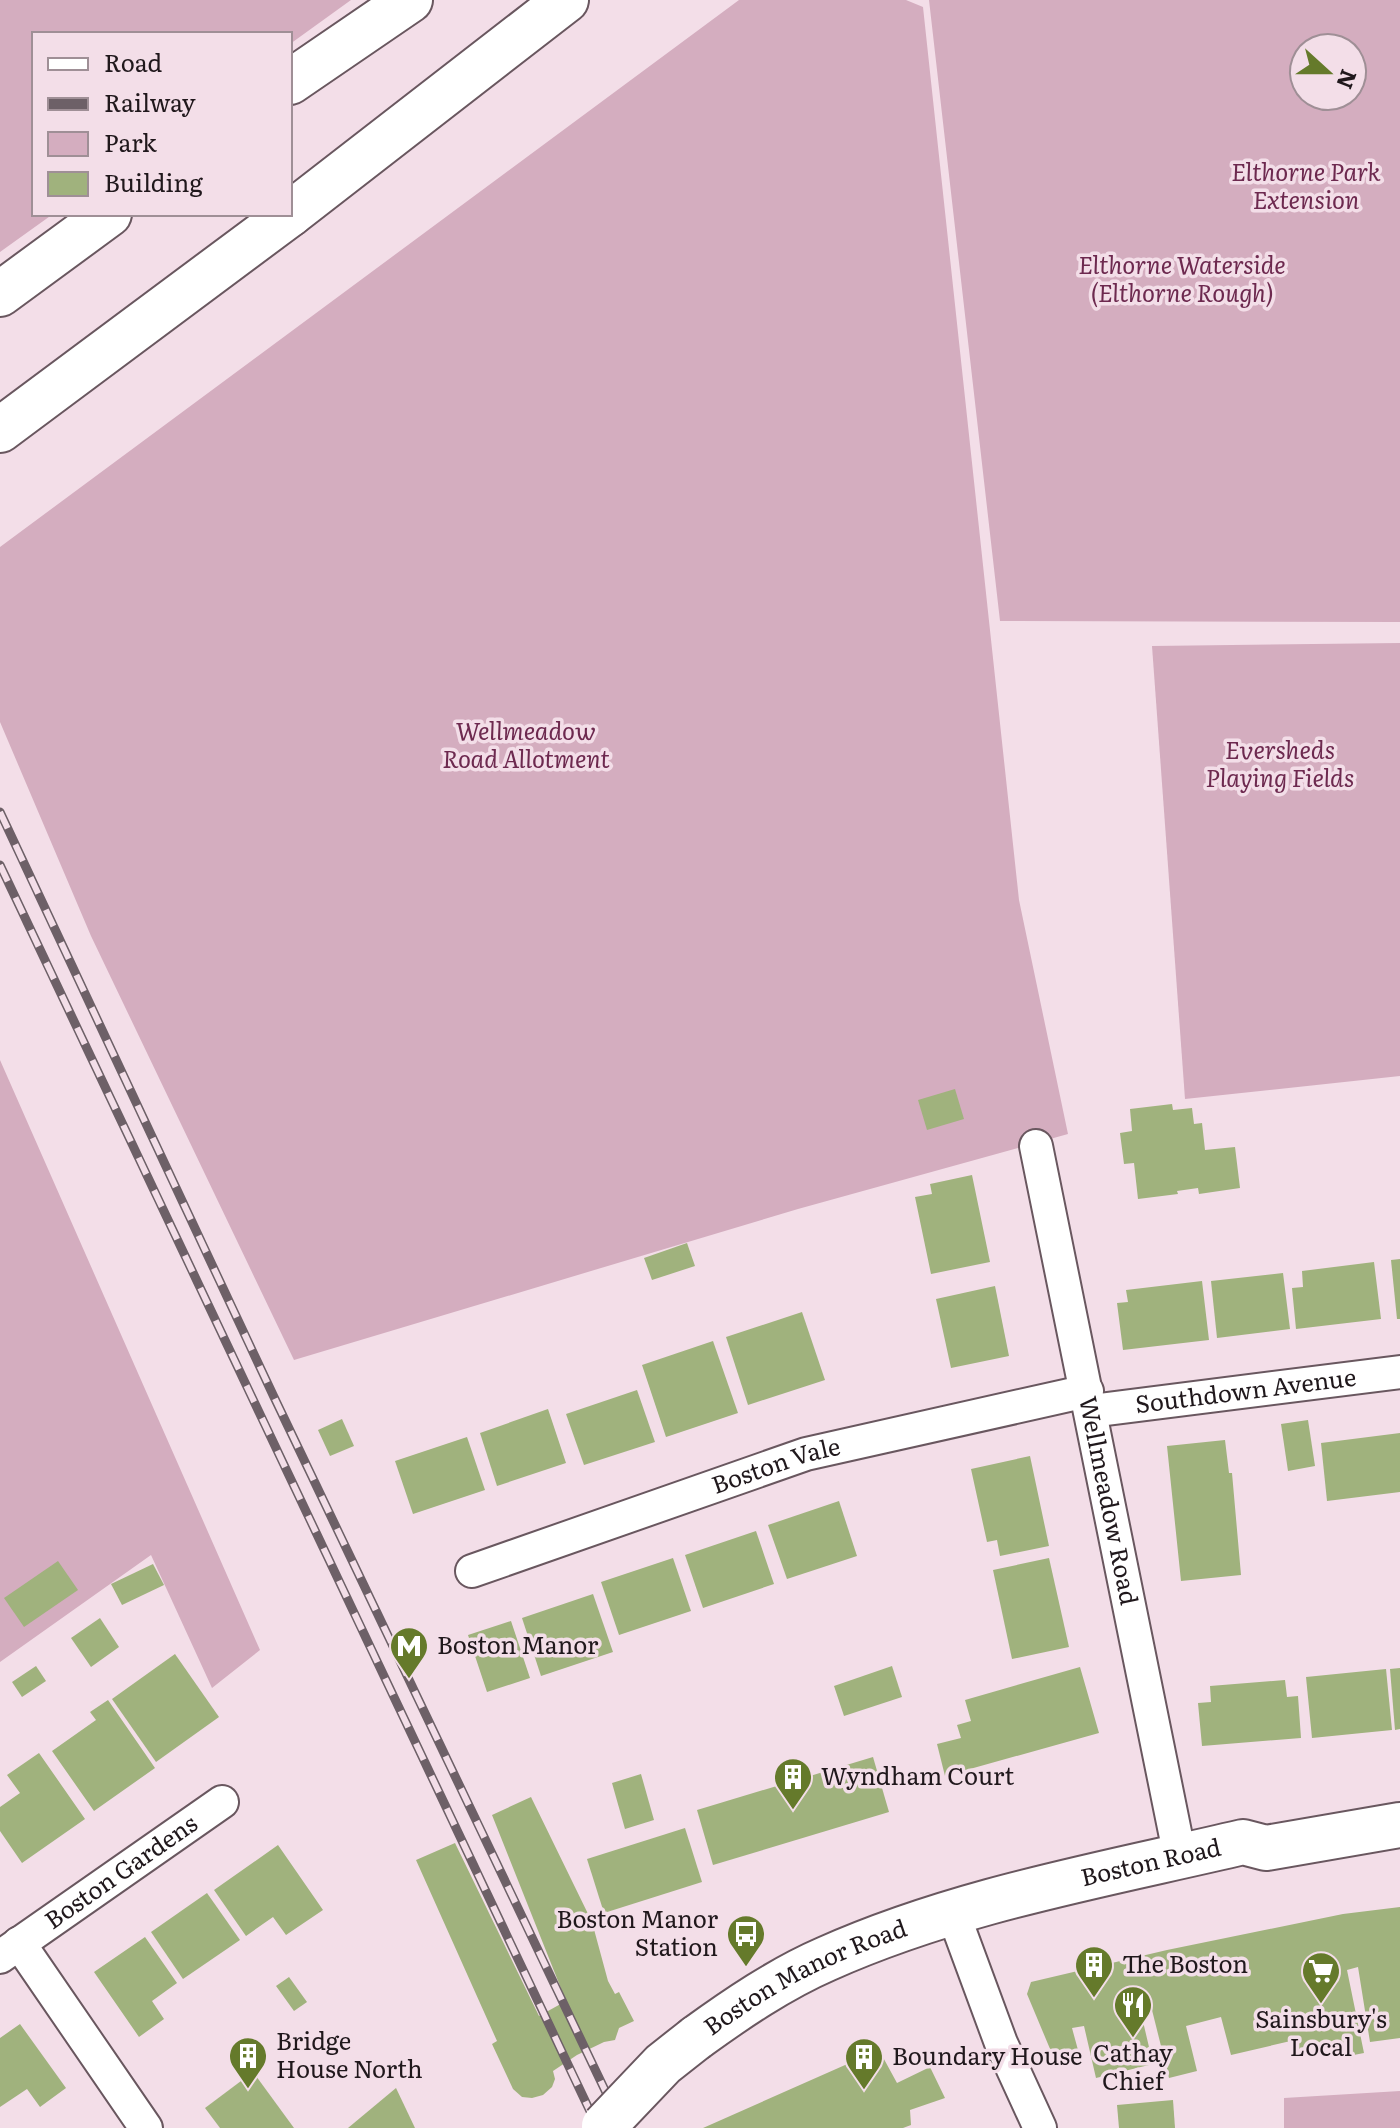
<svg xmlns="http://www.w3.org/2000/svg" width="1400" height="2128" viewBox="0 0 1400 2128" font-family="Literata,serif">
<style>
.green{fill:#d4adbf;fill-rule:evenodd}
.building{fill:#a0b27d}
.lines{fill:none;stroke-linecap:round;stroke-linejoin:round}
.street-casing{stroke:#69575f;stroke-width:36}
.primary-casing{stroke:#69575f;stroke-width:48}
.highway-casing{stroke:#69575f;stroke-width:48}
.street{stroke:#fff;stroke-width:32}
.primary{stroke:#fff;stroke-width:44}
.highway{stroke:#fff;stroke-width:44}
.rail-casing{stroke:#6d6067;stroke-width:9}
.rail{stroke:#f3dee8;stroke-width:6;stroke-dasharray:18;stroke-linecap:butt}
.primary-bridge-casing{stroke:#69575f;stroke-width:48;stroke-linecap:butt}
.primary-bridge{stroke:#fff;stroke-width:44}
.labels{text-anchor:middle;stroke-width:7;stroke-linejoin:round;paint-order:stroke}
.park-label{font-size:24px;font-style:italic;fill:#6d294f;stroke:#f3dee8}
.street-label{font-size:24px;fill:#20181c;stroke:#f3dee8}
.poi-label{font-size:24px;fill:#20181c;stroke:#f3dee8;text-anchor:start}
</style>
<rect width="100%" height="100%" fill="#f3dee8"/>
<g class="green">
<polygon points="0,0 351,0 290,44 290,34 34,34 34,214 53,214 0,252"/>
<polygon points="739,0 906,0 923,7 1019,900 1068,1134 798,1209 294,1360 91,936 0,722 0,547"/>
<path d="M929,0H1400V622L1000,621ZM1304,48H1352V96H1304Z"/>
<polygon points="1400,643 1400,1076 1185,1099 1152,646"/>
<polygon points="0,1060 260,1650 212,1688 151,1555 0,1662"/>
<polygon points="1400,2091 1400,2128 1284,2128 1284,2098"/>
</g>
<g class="building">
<polygon points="955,1089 964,1119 927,1130 918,1100"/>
<polygon points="1172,1104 1173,1110 1192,1108 1194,1124 1202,1123 1205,1150 1235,1147 1240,1188 1199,1194 1198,1188 1177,1191 1178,1194 1138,1199 1134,1163 1124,1164 1120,1133 1132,1131 1130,1109"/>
<polygon points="972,1175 990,1262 931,1274 915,1197 932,1194 930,1184"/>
<polygon points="687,1243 695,1266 652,1280 644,1258"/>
<polygon points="1400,1259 1400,1319 1397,1319 1391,1260"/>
<polygon points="1374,1262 1381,1319 1296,1329 1292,1288 1303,1287 1302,1271"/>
<polygon points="1283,1273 1290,1329 1217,1338 1211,1281"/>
<polygon points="1202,1281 1209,1340 1123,1350 1117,1303 1128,1302 1126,1290"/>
<polygon points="995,1286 1009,1356 951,1368 936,1299"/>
<polygon points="802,1312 825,1380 748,1405 726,1337"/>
<polygon points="713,1341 738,1413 666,1437 642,1365"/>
<polygon points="637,1390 655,1442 584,1465 566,1414"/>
<polygon points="548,1409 566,1463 497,1486 480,1433"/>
<polygon points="342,1419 354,1446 330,1456 318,1430"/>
<polygon points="1308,1420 1315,1466 1288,1471 1281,1424"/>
<polygon points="1400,1433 1400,1492 1327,1501 1321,1443"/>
<polygon points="467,1437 485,1490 413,1514 395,1461"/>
<polygon points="1225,1440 1229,1473 1232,1473 1241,1575 1181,1581 1167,1446"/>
<polygon points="1030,1456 1049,1546 1000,1556 997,1540 987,1542 971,1469"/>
<polygon points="839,1501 857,1556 787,1579 768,1525"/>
<polygon points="756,1531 774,1584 703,1608 685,1555"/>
<polygon points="673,1558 691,1611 619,1635 601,1582"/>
<polygon points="1049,1558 1069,1647 1012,1659 993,1570"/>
<polygon points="58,1561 78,1590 24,1627 4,1598"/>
<polygon points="153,1564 164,1585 122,1605 111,1584"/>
<polygon points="593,1594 613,1652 541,1676 522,1618"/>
<polygon points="100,1618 119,1647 91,1667 71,1638"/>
<polygon points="511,1621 530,1678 487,1692 468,1635"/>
<polygon points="175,1654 219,1717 156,1762 112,1699"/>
<polygon points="36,1666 46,1681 22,1697 12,1682"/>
<polygon points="892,1666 902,1697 844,1716 834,1686"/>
<polygon points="1080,1667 1099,1733 945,1776 937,1744 961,1738 957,1725 971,1721 965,1700"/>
<polygon points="1400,1668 1400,1729 1395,1730 1390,1669"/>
<polygon points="1386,1669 1392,1730 1312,1738 1306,1677"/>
<polygon points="1285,1680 1287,1697 1298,1696 1301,1738 1202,1746 1198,1703 1211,1702 1210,1686"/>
<polygon points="108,1700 155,1768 94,1811 52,1751 96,1720 90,1712"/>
<polygon points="39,1753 85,1819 22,1863 0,1831 0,1807 20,1793 7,1775"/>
<polygon points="873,1757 889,1812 713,1865 697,1810"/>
<polygon points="641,1774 654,1820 625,1829 612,1783"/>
<polygon points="531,1797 592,1922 608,1981 615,1994 619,1992 634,2021 619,2028 615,2040 604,2042 577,2055 553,2071 555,2079 552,2087 543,2095 532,2098 522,2097 513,2089 492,2044 497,2041 416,1860 455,1843 539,2016 566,2001 492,1815"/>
<polygon points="685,1828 702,1882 604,1913 587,1859"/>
<polygon points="278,1845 323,1910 286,1935 273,1917 246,1936 214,1890"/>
<polygon points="207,1893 240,1940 183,1979 151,1932"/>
<polygon points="1400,1907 1400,2038 1370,2042 1358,1967 1347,1970 1364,2053 1333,2059 1330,2047 1297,2053 1295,2040 1231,2055 1221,2017 1186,2026 1197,2071 1169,2078 1152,2010 1141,2013 1153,2064 1096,2078 1084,2026 1072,2028 1078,2050 1053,2056 1027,1994 1031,1982 1167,1950 1343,1914"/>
<polygon points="145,1937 177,1983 152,2001 164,2019 139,2037 94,1972"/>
<polygon points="289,1977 307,2002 294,2011 276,1986"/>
<polygon points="20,2024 66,2088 40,2107 27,2089 0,2107 0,2038"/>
<polygon points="879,2050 897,2083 930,2067 945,2098 910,2110 911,2125 903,2128 703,2128"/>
<polygon points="253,2072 294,2128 220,2128 205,2108"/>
<polygon points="396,2088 415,2128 348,2128"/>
<polygon points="1173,2100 1175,2128 1119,2128 1117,2105"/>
</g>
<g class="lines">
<defs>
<g id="street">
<path id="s1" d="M1036,1146L1180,1857"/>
<path id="s2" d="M1091,1411L1400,1372"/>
<path id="s3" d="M472,1571L806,1454L1087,1391"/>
<polyline points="953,1913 1001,2043 1040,2128"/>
<polyline points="19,1943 146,2128"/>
<path id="s4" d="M0,1957L222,1802"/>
</g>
<g id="primary">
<path id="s5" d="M696,2038C736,2009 780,1979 826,1959C958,1900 1103,1875 1243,1842L1266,1848L1400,1825"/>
</g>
<g id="highway">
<polyline points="290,82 410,0"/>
<polyline points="290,214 566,0"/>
<polyline points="0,294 109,214"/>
<polyline points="0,430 290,214"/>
</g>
</defs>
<use href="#street" class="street-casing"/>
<use href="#primary" class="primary-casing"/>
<use href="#highway" class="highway-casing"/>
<use href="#street" class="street"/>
<use href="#primary" class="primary"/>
<use href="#highway" class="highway"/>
<defs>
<g id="rail">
<polyline points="0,812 274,1397 623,2128"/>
<polyline points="0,865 598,2128"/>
</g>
</defs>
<use href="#rail" class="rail-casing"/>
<use href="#rail" class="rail"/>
<defs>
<polyline id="primary-bridge" points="604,2126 663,2064 696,2038"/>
</defs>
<use href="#primary-bridge" class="primary-bridge-casing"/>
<use href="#primary-bridge" class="primary-bridge"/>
</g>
<defs>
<symbol id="metro-pin" viewBox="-11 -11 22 30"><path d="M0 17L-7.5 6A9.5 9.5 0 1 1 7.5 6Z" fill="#657a2b" stroke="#f3dee8"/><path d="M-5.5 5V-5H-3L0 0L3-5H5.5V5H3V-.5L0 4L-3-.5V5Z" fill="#fff"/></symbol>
<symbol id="building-pin" viewBox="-11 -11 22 30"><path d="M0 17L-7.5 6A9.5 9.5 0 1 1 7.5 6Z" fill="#657a2b" stroke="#f3dee8"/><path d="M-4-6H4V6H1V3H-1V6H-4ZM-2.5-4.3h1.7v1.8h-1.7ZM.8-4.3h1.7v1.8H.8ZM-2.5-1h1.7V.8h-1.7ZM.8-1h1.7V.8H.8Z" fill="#fff"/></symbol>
<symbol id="bus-pin" viewBox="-11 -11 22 30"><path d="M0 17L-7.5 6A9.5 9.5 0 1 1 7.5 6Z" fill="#657a2b" stroke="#f3dee8"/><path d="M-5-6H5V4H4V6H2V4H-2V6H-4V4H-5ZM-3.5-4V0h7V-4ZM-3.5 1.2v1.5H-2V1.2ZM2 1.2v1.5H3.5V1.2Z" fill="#fff"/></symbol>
<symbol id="supermarket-pin" viewBox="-11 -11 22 30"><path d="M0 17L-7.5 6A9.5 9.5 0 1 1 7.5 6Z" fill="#657a2b" stroke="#f3dee8"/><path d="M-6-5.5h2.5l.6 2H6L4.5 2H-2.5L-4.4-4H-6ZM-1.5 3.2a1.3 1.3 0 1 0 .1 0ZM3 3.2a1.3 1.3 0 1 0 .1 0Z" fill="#fff"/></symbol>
<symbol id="restaurant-pin" viewBox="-11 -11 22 30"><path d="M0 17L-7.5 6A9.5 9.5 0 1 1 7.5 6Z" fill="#657a2b" stroke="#f3dee8"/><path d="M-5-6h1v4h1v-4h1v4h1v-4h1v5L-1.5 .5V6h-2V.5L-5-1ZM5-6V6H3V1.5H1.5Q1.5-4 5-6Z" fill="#fff"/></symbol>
</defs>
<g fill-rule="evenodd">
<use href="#metro-pin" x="387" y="1624" width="44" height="60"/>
<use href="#building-pin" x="771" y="1755" width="44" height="60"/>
<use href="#bus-pin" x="724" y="1912" width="44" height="60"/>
<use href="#building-pin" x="1072" y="1943" width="44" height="60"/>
<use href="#supermarket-pin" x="1299" y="1949" width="44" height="60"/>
<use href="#restaurant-pin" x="1111" y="1983" width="44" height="60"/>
<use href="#building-pin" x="226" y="2034" width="44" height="60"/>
<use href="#building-pin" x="842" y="2035" width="44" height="60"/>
</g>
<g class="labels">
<g class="park-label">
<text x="1306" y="181">Elthorne Park<tspan x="1306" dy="28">Extension</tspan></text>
<text x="1182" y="274">Elthorne Waterside<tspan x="1182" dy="28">(Elthorne Rough)</tspan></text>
<text x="526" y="740">Wellmeadow<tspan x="526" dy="28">Road Allotment</tspan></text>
<text x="1280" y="759">Eversheds<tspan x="1280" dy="28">Playing Fields</tspan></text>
</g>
<g class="street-label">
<text dy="8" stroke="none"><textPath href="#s2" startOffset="156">Southdown Avenue</textPath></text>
<text dy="8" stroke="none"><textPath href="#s3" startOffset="322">Boston Vale</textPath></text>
<text dy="8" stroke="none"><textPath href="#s1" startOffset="362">Wellmeadow Road</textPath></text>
<text dy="8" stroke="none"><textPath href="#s5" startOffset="492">Boston Road</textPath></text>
<text dy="8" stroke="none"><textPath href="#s4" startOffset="148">Boston Gardens</textPath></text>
<text dy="8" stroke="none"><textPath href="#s5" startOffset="126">Boston Manor Road</textPath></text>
</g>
<g class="poi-label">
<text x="437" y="1654">Boston Manor</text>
<text x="821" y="1785">Wyndham Court</text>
<text x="718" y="1928" text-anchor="end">Boston Manor<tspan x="718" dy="28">Station</tspan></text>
<text x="1122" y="1973">The Boston</text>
<text x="1321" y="2028" text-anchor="middle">Sainsbury's<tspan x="1321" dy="28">Local</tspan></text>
<text x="276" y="2050">Bridge<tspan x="276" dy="28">House North</tspan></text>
<text x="1133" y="2062" text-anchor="middle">Cathay<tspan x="1133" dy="28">Chief</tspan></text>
<text x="892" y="2065">Boundary House</text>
</g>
</g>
<rect x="32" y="32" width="260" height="184" fill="#f3dee8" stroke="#9f8f96" stroke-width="2"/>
<rect x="48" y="58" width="40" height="12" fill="#ffffff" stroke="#9f8f96" stroke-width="2"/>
<text x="104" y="72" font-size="24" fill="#20181c">Road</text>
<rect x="48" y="98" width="40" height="12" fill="#6d6067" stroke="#9f8f96" stroke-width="2"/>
<text x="104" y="112" font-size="24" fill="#20181c">Railway</text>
<rect x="48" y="132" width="40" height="24" fill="#d4adbf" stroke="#9f8f96" stroke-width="2"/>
<text x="104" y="152" font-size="24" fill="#20181c">Park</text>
<rect x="48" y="172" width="40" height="24" fill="#a0b27d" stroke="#9f8f96" stroke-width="2"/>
<text x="104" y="192" font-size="24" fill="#20181c">Building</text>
<g transform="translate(1328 72) rotate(111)"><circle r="38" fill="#f3dee8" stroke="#9f8f96" stroke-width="2"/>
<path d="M0-6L14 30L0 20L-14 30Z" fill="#657a2b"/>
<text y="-12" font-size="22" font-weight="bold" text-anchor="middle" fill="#20181c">N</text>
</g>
</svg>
